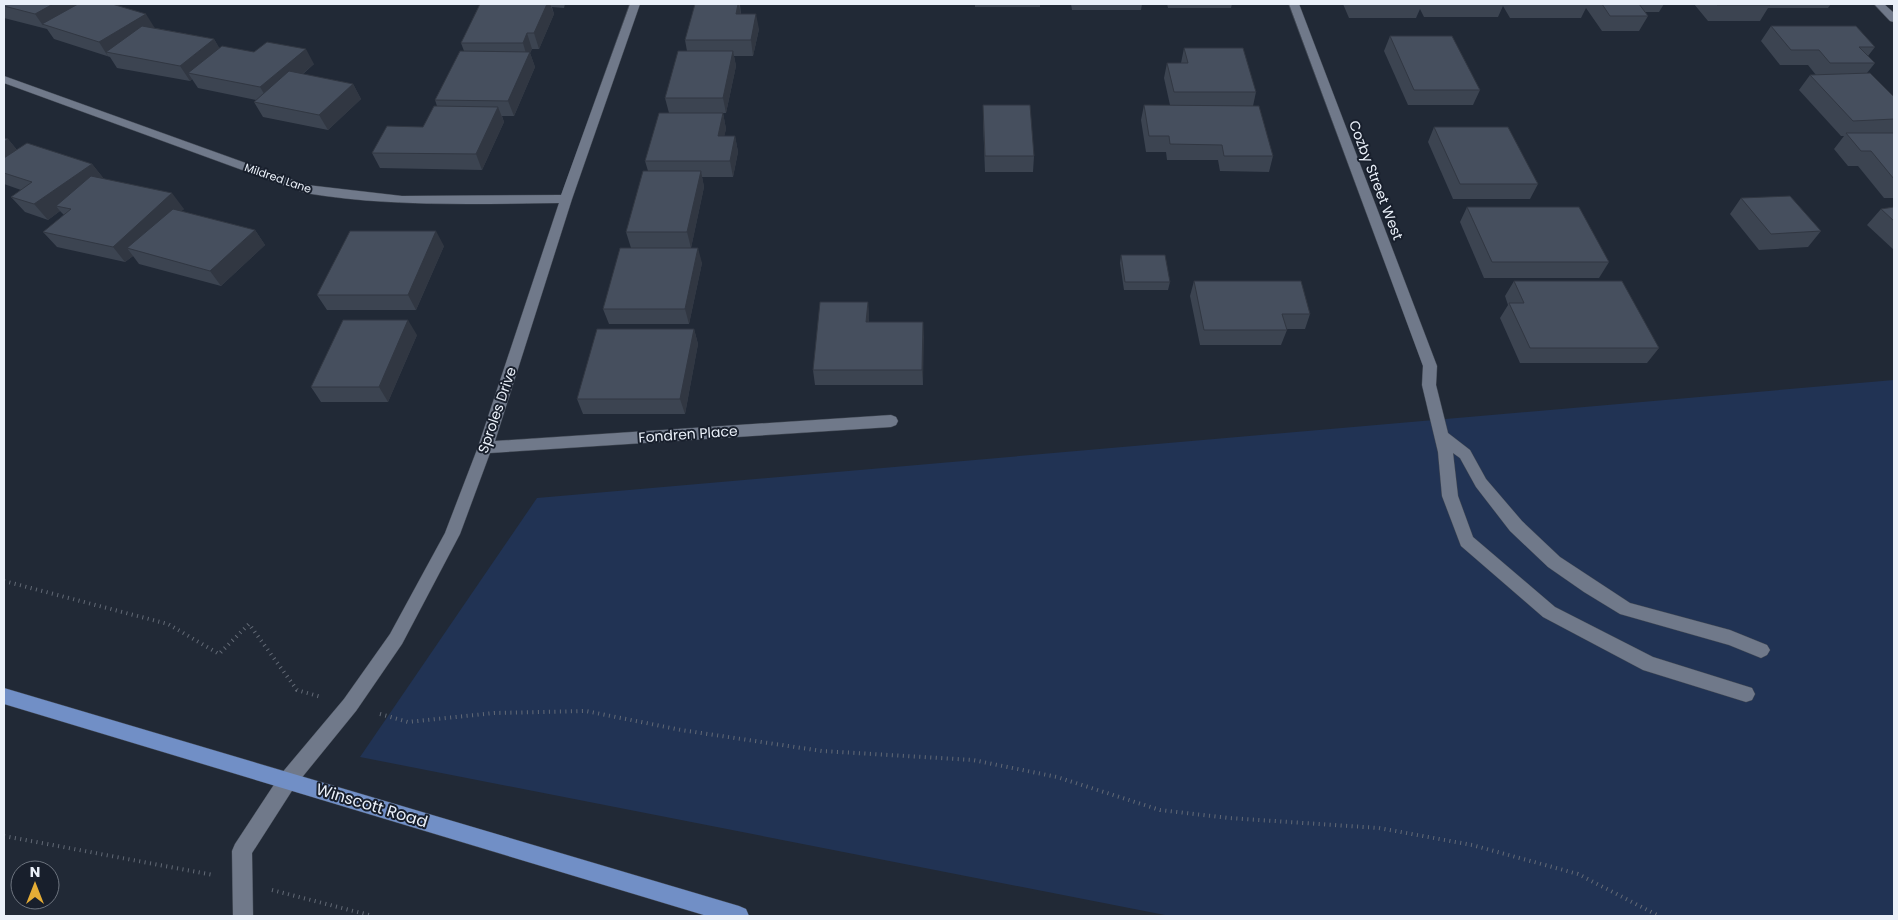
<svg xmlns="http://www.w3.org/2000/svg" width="1898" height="920" viewBox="0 0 1898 920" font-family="Poppins,sans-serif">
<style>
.green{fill:#213354}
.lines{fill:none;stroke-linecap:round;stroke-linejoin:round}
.minor-casing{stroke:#404752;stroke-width:1}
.major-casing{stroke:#404752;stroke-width:1}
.path{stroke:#636a76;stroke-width:4;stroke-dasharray:1 4.5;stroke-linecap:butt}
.minor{fill:#70798a;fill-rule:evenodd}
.major{fill:#718fc6;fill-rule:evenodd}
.wall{fill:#3c4451}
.shaded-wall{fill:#313742}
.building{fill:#464f5e;stroke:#313742}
.labels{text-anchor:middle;stroke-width:4;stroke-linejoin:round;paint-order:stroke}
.far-street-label{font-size:11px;fill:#eaf0f9;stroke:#181f2c}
.street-label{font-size:14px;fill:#eaf0f9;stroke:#181f2c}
.near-street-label{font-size:16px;fill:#eaf0f9;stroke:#181f2c}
</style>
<rect width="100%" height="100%" fill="#212936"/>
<polygon class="green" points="1894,380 1894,916 1170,916 360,757 537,498"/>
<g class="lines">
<defs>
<g id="minor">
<path d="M630,4H640L572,199L495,441L891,415L896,417L898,421L896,425L891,427L490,453L460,534L402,644L356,711L295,786L252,853L253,916H233L232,851L235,844L281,774L344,699L390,634L445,533L478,447L559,203C473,204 389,207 305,193L4,83V76L307,185L402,196L561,195Z"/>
<polygon points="1289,4 1299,4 1437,366 1436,385 1448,433 1470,450 1486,479 1522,521 1560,557 1630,603 1730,630 1767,645 1770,650 1767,655 1761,658 1729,645 1620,614 1584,592 1548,567 1510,531 1476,487 1460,458 1453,453 1458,496 1473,537 1555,607 1653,657 1752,688 1755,694 1752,700 1746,702 1643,670 1543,617 1461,546 1442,496 1438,452 1422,385 1423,366"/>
<polygon points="1874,4 1884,4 1894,13 1894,22 1890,21"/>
</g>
<polygon id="major" points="4,688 739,906 746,909 749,916 707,916 4,704"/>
</defs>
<use href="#minor" class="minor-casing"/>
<use href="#major" class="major-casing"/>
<g class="path">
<polyline points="4,581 168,624 219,654 249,624 297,690 321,697"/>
<polyline points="380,714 408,722 494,713 586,711 681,730 822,751 973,760 1057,777 1160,810 1229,818 1379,828 1472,845 1578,874 1659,916"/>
<polyline points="4,836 213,875"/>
<polyline points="272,890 373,916"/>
</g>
<use href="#minor" class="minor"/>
<use href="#major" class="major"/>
</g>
<g class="wall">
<polygon points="4,4 155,28 214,39 219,48 314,64 303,74 353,84 361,99 328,130 263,117 254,102 256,100 198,88 192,79 190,81 117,68 110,57 54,39 47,29 4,18"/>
<polygon points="480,4 565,4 564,8 552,7 554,14 539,49 532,49 530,53 535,67 514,116 502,116 504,122 482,170 380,168 372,153 423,127 437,106 435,100 464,51 461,43"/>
<polygon points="694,4 755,4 755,5 740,5 741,14 759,29 753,56 734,56 736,66 726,113 723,113 726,129 724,136 735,136 738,152 733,177 702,177 704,187 691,248 702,263 689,324 609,324 603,309 631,248 626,232 648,171 645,161 669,113 665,98 687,51 685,40 695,5"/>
<rect x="975" y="4" width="65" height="3"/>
<polygon points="1071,4 1142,4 1141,10 1072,10"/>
<polygon points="1167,4 1232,4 1231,8 1168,8"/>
<polygon points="1343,4 1664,4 1659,12 1645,12 1648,16 1639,31 1602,31 1586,8 1581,18 1510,18 1503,6 1498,17 1424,17 1420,9 1416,18 1349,18"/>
<polygon points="1694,4 1831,4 1828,8 1768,8 1760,21 1708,21"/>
<polygon points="1771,26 1875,47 1868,56 1875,63 1867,73 1894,97 1894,198 1884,198 1858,166 1848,166 1834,149 1844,136 1841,136 1799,90 1810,75 1816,75 1808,65 1780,65 1761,41"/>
<polygon points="1390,36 1480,90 1473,105 1408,105 1384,51"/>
<polygon points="1184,48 1256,92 1253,106 1273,156 1269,172 1220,171 1218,160 1167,160 1166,152 1146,152 1141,120 1144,105 1170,105 1164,78 1167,63 1181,63"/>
<polygon points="983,105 1034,156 1033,172 985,172 983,121"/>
<polygon points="1434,127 1538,184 1530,199 1453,199 1428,142"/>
<polygon points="4,138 8,139 17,150 92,164 104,179 184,209 181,211 255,230 265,245 221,286 139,264 133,256 125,262 57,247 43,232 64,215 60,211 48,220 25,212 11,197 21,190 4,184"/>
<polygon points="1741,198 1821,231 1808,247 1759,250 1730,214"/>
<polygon points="1467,207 1609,262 1599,278 1484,278 1460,222"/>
<polygon points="1894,207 1894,250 1867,225 1881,209"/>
<polygon points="444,246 416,310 327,310 317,295"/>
<polygon points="1121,255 1170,282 1168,290 1124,290 1120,263"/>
<polygon points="1194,281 1310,314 1305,329 1286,329 1287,330 1281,345 1200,345 1190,296"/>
<polygon points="1514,281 1659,348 1647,363 1520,363 1500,318 1508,305 1505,296"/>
<polygon points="868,302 869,322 923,322 923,385 815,385 813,370"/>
<polygon points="694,329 698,344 685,414 583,414 577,399"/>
<polygon points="417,335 388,402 321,402 311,387"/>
</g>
<g class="shaded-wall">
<polygon points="53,4 89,4 42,24 46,30 35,14"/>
<polygon points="547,4 550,4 554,14 539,49 534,33"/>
<polygon points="738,4 739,4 741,16 736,14"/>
<polygon points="146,14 156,30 106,52 109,58 99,42"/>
<polygon points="756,14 759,29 753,56 751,40"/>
<polygon points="527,33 532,49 530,53 535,67 514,116 508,101 527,57 523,43"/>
<polygon points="214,39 223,54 188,73 192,79 190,81 180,66"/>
<polygon points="306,49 314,64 269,102 260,87"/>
<polygon points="733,51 736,66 726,113 723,98"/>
<polygon points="353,84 361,99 328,130 319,115"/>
<polygon points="498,107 504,122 482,170 476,154"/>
<polygon points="723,113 726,129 721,152 718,136"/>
<polygon points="735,136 738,152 733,177 730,161"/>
<polygon points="8,139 21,155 4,167 4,142"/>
<polygon points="92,164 104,179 56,206 60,211 48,220 34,204"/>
<polygon points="701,171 704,187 691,248 687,232"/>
<polygon points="172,193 184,209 137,251 127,248 133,256 125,262 113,247"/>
<polygon points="255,230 265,245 221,286 210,271"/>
<polygon points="436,231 444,246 416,310 408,295"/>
<polygon points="698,248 702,263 689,324 685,309"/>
<polygon points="868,302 869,318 868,337 866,322"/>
<polygon points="408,320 417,335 388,402 379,387"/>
<polygon points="923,322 924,337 923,385 922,370"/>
<polygon points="694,329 698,344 685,414 680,399"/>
</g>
<g class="building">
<polygon points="4,4 53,4 35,14 4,6"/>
<polygon points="78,4 112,4 146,14 99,42 42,24"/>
<polygon points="480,4 547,4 534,33 527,33 523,43 461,43"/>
<polygon points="695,4 738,4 736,14 756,14 751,40 685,40"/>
<polygon points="1602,4 1639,4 1648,16 1610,16"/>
<polygon points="1716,4 1768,4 1770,5 1717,5"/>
<polygon points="142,26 214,39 180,66 106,52"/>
<polygon points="1771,26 1856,26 1875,47 1859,47 1875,63 1830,63 1819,50 1791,50"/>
<polygon points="1390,36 1452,36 1480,90 1414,90"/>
<polygon points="267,42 306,49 260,87 188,73 222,46 254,52"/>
<polygon points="1184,48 1243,48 1256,92 1174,92 1167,63 1188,63"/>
<polygon points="460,51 530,52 508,101 435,100"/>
<polygon points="678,51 733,51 723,98 665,98"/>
<polygon points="289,71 353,84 319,115 254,102"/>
<polygon points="1870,73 1894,97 1894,119 1853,121 1810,75"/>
<polygon points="983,105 1030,105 1034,156 985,156"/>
<polygon points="1144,105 1259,106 1273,156 1224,156 1222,145 1170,144 1169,136 1149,136"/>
<polygon points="434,106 498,107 476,154 372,153 387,126 423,127"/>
<polygon points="659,113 723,113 718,136 735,136 730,161 645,161"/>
<polygon points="1434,127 1508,127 1538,184 1460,184"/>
<polygon points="1846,133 1894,133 1894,179 1871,151 1861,151"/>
<polygon points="4,138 8,139 4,142"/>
<polygon points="27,143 92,164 34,204 11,197 32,182 4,173 4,158"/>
<polygon points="643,171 701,171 687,232 626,232"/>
<polygon points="91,176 172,193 113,247 43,232 71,209 56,206"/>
<polygon points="1790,196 1821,231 1771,234 1741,198"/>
<polygon points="1467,207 1579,207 1609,262 1492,262"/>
<polygon points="1894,207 1894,221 1881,209"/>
<polygon points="173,209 255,230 210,271 127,248"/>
<polygon points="350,231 436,231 408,295 317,295"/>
<polygon points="620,248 698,248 685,309 603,309"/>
<polygon points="1121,255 1165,255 1170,282 1125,282"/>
<polygon points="1194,281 1301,281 1310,314 1282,314 1287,330 1204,330"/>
<polygon points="1514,281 1622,281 1659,348 1530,348 1509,303 1524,303"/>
<polygon points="820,302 868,302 866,322 923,322 922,370 813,370"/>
<polygon points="343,320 408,320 379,387 311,387"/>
<polygon points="597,329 694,329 680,399 577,399"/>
</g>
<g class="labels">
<g class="far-street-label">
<text transform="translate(278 178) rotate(19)" y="4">Mildred Lane</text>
</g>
<g class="street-label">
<text transform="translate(1376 180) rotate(69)" y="5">Cozby Street West</text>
<text transform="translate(497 410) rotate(-71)" y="5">Sproles Drive</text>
<text transform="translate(688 434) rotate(-4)" y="5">Fondren Place</text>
</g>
<g class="near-street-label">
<text transform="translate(372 805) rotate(17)" y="6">Winscott Road</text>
</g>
</g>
<rect width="1898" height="920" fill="none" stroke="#eaf0f9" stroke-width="10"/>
<g transform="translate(35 885)"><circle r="24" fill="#181f2c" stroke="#6c737e"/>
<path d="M0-4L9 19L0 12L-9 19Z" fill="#e5ad36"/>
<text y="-8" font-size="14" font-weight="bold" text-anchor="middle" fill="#eaf0f9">N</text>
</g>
</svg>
